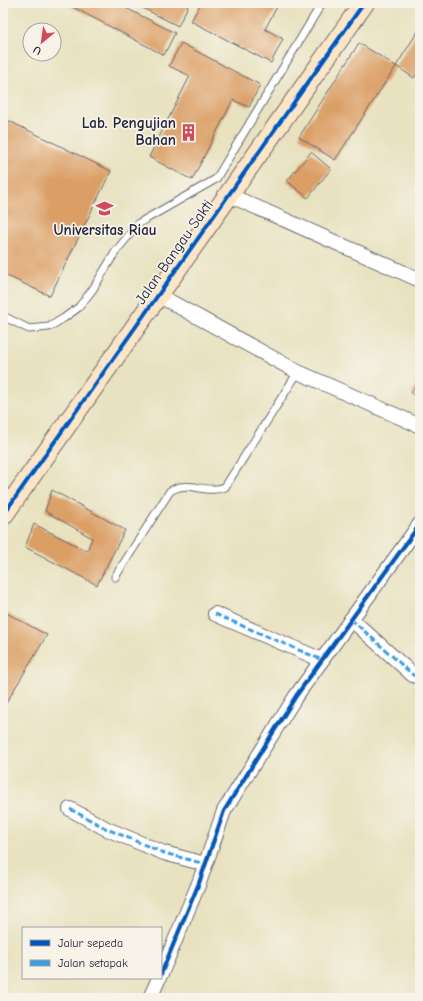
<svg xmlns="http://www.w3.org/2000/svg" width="423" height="1001" viewBox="0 0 423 1001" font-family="'Comic Neue',sans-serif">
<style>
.building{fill:#db9e65}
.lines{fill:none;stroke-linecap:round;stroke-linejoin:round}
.lane-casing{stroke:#67656a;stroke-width:9}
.street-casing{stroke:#67656a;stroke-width:16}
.secondary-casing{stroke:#67656a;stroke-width:22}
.lane{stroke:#fff;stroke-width:7}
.street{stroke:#fff;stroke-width:14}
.secondary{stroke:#fde5c5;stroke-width:20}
.quiet{stroke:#3c9ce2;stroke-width:3;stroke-dasharray:6 3;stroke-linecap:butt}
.cycleway-casing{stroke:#f7f3e8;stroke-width:6}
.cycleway{stroke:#0057b8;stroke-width:4}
.labels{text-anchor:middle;stroke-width:3.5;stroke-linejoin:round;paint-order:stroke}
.poi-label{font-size:15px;font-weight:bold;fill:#22223b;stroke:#f7f3e8;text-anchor:end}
.street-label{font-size:15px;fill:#22223b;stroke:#f7f3e8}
</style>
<rect width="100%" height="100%" fill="#f7f3e8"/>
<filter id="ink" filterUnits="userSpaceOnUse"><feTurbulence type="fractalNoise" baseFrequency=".025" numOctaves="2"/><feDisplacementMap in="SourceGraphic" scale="8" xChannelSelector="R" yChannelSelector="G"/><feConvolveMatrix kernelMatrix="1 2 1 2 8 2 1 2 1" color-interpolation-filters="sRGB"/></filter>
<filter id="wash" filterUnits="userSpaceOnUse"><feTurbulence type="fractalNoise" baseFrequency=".012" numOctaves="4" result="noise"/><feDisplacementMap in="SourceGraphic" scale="16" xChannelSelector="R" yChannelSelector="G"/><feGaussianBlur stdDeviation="0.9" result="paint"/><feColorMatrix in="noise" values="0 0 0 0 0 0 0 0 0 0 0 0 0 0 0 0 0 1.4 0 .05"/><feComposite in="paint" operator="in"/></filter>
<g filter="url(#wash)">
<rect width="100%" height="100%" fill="#e8e2c0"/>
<g id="blocks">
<g class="building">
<polygon points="65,3 116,3 175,33 164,55"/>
<polygon points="133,3 182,3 188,6 178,26"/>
<polygon points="201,3 279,3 265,29 283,39 271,63 191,21"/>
<polygon points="420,28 420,68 414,78 396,66"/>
<polygon points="181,43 260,85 249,107 233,100 192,180 149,157 190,76 169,66"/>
<polygon points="359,43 396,66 335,160 299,137"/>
<polygon points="3,118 111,171 50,296 3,274"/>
<polygon points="311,152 331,169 308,198 287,181"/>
<polygon points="420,380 420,400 411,393"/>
<polygon points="52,490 125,530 97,585 25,547 34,524 87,551 92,538 45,511"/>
<polygon points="3,611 47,635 3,708 3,649 6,644 3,643"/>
</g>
</g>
</g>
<g filter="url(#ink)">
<use href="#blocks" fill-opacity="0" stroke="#67656a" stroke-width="1"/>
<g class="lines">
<defs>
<g id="lane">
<polyline points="3,316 29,329 49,327 64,318 79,307 93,289 116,251 139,223 216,179 322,3"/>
<path d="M115,577L170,491C188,479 205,495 225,487L298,372"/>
</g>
<g id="street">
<polyline points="229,195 420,280"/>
<polyline points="158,295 298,372 420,426"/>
<polyline points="215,614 322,660"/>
<polyline points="351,619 413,675 420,677"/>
<polyline points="70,809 107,829 164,853 205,864"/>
<polyline points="161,974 199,883 224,811 296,696 420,524"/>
<polyline points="150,998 159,978"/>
</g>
<polyline id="secondary" points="3,515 364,3"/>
</defs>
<use href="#lane" class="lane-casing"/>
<use href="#street" class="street-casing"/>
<use href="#secondary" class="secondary-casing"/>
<use href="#lane" class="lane"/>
<use href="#street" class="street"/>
<use href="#secondary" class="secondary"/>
<g class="quiet">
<polyline points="215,614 322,660"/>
<polyline points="351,619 413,675 420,677"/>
<polyline points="70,809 107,829 164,853 205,864"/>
</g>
<defs>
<g id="cycleway">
<polyline points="3,515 364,3"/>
<polyline points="161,974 199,883 224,811 296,696 420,524"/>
</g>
</defs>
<use href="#cycleway" class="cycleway-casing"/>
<use href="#cycleway" class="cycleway"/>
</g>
</g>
<defs>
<symbol id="building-bare" viewBox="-9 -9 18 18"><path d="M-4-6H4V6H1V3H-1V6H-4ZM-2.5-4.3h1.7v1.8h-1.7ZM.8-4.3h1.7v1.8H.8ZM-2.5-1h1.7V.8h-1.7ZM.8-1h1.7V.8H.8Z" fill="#d1495b" stroke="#f7f3e8" stroke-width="2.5" paint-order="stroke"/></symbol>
<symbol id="university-bare" viewBox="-9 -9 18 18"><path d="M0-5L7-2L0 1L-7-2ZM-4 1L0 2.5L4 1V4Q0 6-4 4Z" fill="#d1495b" stroke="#f7f3e8" stroke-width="2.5" paint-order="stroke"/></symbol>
</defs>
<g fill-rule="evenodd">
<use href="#building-bare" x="176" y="120" width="25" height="25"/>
<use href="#university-bare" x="92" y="196" width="25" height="25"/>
</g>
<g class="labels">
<g class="poi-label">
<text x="176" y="128">Lab. Pengujian<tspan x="176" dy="17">Bahan</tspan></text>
<text x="105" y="235" text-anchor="middle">Universitas Riau</text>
</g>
<g class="street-label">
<text transform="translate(174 252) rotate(-55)" y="5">Jalan Bangau Sakti</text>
</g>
</g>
<rect width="423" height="1001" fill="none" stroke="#f7f3e8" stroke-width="16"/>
<rect x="22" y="927" width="140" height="52" fill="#f7f3e8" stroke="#a29fa3"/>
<rect x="30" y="940" width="20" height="6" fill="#0057b8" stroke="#a29fa3"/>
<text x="58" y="947" font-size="12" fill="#22223b">Jalur sepeda</text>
<rect x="30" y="960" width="20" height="6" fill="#3c9ce2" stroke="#a29fa3"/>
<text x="58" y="967" font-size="12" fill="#22223b">Jalan setapak</text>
<g transform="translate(42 42) rotate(209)"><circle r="19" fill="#f7f3e8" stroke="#a29fa3"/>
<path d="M0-3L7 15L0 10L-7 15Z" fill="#d1495b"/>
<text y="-6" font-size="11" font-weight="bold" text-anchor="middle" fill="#22223b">U</text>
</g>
</svg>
